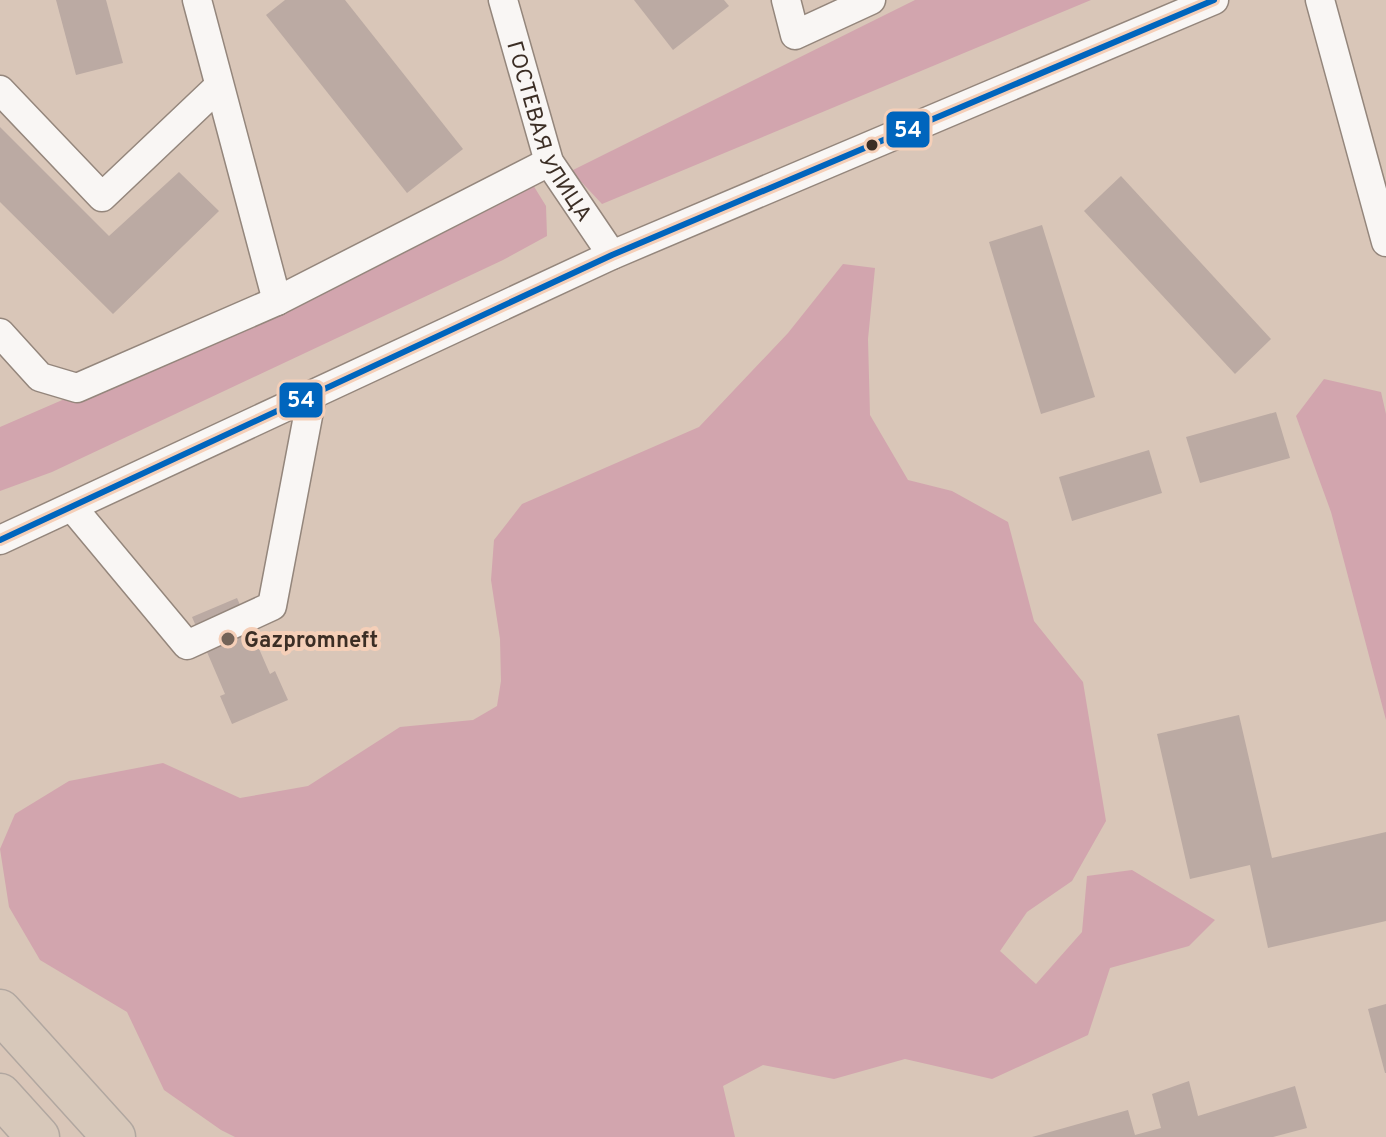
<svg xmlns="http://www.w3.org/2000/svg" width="1386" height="1137" viewBox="0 0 1386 1137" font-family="Overpass,sans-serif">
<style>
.green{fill:#d2a5ae}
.building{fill:#bbaaa3}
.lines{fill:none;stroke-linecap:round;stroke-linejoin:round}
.minor-casing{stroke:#94867c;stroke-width:31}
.highway-casing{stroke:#b1a7a0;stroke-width:45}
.minor{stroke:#f9f6f4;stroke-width:28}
.highway{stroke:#d7c8ba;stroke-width:42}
.bus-1-casing{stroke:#f5cfb8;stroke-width:12}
.bus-1{stroke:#0065bd;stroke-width:6}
.bus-dot{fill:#3c2e25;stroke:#f5cfb8;stroke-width:3}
.poi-dot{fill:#736358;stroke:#f5cfb8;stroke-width:3}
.labels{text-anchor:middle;stroke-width:8;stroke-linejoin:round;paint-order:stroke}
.street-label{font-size:22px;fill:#3c2e25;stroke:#f5cfb8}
.poi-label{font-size:22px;font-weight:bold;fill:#3c2e25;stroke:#f5cfb8;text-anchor:start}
.line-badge{stroke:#f5cfb8;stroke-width:3}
.badge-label{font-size:22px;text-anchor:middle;font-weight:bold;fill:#fff}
</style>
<rect width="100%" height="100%" fill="#d9c6b8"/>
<g class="green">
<polygon points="915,0 1091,0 602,204 571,171"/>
<polygon points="530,180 546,206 547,236 503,260 52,472 0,491 0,427 150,362"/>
<polygon points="843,264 875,268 868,339 870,415 908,480 952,491 1008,522 1034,621 1083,682 1106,821 1072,881 1027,912 1000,951 1036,984 1082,932 1087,876 1132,870 1215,920 1189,946 1110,968 1088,1035 992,1079 905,1059 834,1079 763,1065 723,1086 735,1137 235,1137 221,1130 164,1090 127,1012 40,960 9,907 0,849 15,814 69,781 163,763 240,798 308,786 400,727 473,720 497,706 501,681 500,639 491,580 494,540 522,504 699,427 788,333"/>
<polygon points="1324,379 1381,392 1386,414 1386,720 1331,512 1296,416"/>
</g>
<g class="building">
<polygon points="56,0 106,0 123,63 76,75"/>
<polygon points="285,0 345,0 463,149 407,193 266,15"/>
<polygon points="634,0 724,0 729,6 673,50"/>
<polygon points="0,127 109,236 179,172 219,211 113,314 0,202"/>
<polygon points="1121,176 1271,339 1235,374 1084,211"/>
<polygon points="1042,225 1095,397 1041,414 989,242"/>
<polygon points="1276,412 1290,458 1200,483 1186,437"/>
<polygon points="1149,450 1162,493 1072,521 1059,477"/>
<polygon points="237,598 270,674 275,671 288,700 232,724 220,696 225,694 192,617"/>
<polygon points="1239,715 1272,858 1386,832 1386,921 1268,948 1250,865 1190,879 1157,734"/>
<polygon points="1386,1004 1386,1073 1385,1073 1368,1009"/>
<polygon points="1189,1081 1198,1116 1295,1086 1307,1128 1273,1137 1032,1137 1128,1110 1135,1135 1161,1128 1152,1094"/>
</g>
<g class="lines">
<defs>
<g id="minor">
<polyline points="197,0 277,301"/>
<path id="s1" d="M503,0L549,162L612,255"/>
<polyline points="786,0 795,35 871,0"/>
<polyline points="1320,0 1386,242"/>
<polyline points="0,90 102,197 219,86"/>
<polyline points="0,333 40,377 77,388 277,301 549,162"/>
<polyline points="72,507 187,645 272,606 312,395"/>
<polyline points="0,540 612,255 1214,0"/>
</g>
<g id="highway">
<polyline points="0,1011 114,1137"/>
<polyline points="0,1095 38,1137"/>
</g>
</defs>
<use href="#minor" class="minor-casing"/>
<use href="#highway" class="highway-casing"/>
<use href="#minor" class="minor"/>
<use href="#highway" class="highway"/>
<defs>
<polyline id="bus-1" points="0,540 612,255 1214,0"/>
</defs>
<use href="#bus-1" class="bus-1-casing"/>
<use href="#bus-1" class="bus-1"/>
</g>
<circle class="bus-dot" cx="872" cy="145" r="7"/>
<circle class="poi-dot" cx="228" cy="639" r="8"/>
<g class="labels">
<g class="street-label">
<text dy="8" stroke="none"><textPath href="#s1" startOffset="140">ГОСТЕВАЯ УЛИЦА</textPath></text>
</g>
<g class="poi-label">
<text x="244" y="647">Gazpromneft</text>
</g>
</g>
<g class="line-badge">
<rect x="885" y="110" width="46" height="39" rx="8" fill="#0065bd"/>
<rect x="278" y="381" width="46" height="38" rx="8" fill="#0065bd"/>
</g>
<g class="badge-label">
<text x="908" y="137">54</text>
<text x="301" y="407">54</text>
</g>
</svg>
